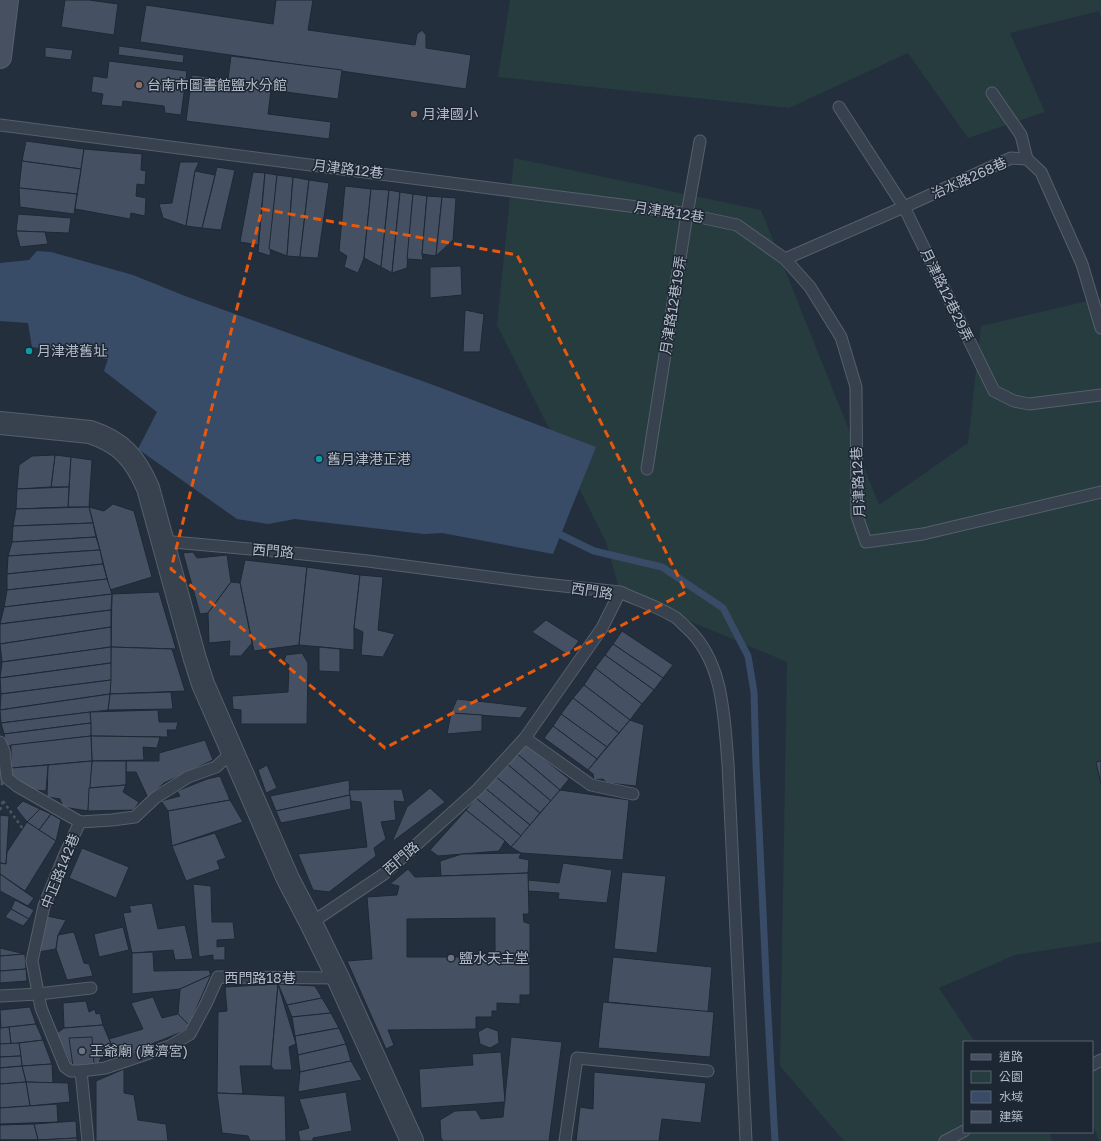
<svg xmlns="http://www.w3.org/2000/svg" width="1101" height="1141" viewBox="0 0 1101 1141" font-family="'Golos Text','Noto Sans TC',sans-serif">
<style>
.green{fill:#263c3f}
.water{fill:#394c67}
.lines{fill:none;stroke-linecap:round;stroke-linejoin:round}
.stream{stroke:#394c67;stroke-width:7}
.building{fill:#455162;stroke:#1f2835;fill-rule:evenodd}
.lane-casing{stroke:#565f6c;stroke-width:13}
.street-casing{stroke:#565f6c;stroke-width:24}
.secondary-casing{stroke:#565f6c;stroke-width:24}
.path{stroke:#44595c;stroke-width:2.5;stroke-dasharray:3 3;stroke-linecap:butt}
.lane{stroke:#38414e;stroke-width:11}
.street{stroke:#38414e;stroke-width:22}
.secondary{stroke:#465061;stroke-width:22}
.marked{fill:none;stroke:#e8590c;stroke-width:3;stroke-dasharray:8 5;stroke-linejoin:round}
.education-dot{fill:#8d6e63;stroke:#1d2633;stroke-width:1.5}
.culture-dot{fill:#0f9aa8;stroke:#1d2633;stroke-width:1.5}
.worship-dot{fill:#6b7280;stroke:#1d2633;stroke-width:1.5}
.labels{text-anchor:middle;stroke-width:3;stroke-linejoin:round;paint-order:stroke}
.poi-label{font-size:14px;fill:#b4bcc9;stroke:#1d2633;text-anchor:start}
.street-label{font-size:14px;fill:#b4bcc9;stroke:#1d2633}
</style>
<rect width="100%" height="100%" fill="#242f3e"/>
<g class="green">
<polygon points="510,0 1101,0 1101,19 1099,11 1010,33 1045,112 968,138 908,53 789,108 498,77"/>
<polygon points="514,158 761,210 879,505 968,443 981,326 1101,298 1101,942 1015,955 939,988 975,1042 964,1042 964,1132 1049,1132 1052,1141 844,1141 780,1066 787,662 620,592 606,542 497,325"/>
<polygon points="1101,1064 1101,1141 1099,1141 1092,1122 1092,1067"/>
</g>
<polygon class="water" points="37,251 51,252 133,275 185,296 436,386 596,447 553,554 442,533 424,534 295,519 268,524 237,519 138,449 157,412 104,371 108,359 32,347 28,323 0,321 0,263 29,260"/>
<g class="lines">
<polyline class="stream" points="553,531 594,551 662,567 723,608 748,656 754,692 756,764 767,997 775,1141"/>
</g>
<g class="building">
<polygon points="65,0 89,0 118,4 114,35 61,27"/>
<polygon points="276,0 313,0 308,30 415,45 417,34 422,30 426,35 426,48 471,55 466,89 140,42 146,5 273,24"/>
<polygon points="119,46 184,55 183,63 118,55"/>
<polygon points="45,47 73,50 71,60 45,57"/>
<polygon points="231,56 342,70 338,99 271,90 268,114 331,122 329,139 186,121 192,75 228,79"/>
<polygon points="109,61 187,71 181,115 165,113 164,106 123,101 122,107 101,105 103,94 91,92 93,76 107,78"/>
<polygon points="26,141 84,149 81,169 22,161"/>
<polygon points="84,149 142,154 141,170 146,171 145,185 137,184 136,196 146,198 145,216 131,213 130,219 75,209"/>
<polygon points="22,161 81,169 77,194 19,188"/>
<polygon points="180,162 199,162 195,171 186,226 163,218 159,204 172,203"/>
<polygon points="217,167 235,170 221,230 202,228"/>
<polygon points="195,171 215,175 202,228 186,226"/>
<polygon points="253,172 265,173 258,245 240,242"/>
<polygon points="265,173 277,175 270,256 258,252"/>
<polygon points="277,175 293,177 287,256 269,249"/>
<polygon points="293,177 309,180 300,257 287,256"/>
<polygon points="309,180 329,183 318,258 300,257"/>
<polygon points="345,186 371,189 364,258 358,273 344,267 347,256 339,251"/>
<polygon points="19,188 77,194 74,214 20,207"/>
<polygon points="371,189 389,190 381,267 364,258"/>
<polygon points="389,190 400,192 392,273 381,267"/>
<polygon points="400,192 413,194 407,268 392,273"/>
<polygon points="413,194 427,196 422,254 423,260 407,259"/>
<polygon points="427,196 442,197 436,256 422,254"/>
<polygon points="442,197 456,198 453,240 436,256"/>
<polygon points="18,214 71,218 69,233 16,231"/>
<polygon points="16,231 45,232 48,244 20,247"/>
<polygon points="461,266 462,295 430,298 430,267"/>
<polygon points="465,310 484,314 480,352 463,352"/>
<polygon points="55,455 71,457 69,487 51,487"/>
<polygon points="55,455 51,487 17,489 19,465 32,456"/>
<polygon points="71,457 92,460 89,507 68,507"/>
<polygon points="69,487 68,507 16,509 17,489"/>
<polygon points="113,504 134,511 152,577 110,590 89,507 104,511"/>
<polygon points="89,507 93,523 13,526 16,509"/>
<polygon points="93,523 96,537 12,542 13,526"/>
<polygon points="96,537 100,550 8,556 12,542"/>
<polygon points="100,550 103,564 7,574 8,556"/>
<polygon points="193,552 197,558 227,555 231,582 208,613 200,614 183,553"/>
<polygon points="245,560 307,567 299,645 254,651 240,583"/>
<polygon points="103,564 107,579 7,590 7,574"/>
<polygon points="307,567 360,575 354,628 354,650 299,645"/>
<polygon points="360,575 383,577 378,630 395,634 383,657 361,655 363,632 354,628"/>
<polygon points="107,579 112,594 4,607 7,590"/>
<polygon points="231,582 240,583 252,643 241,656 229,656 230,641 209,643 208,613"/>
<polygon points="159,592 176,649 111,647 112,594"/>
<polygon points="112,594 111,610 0,624 4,607"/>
<polygon points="111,610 111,627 0,644 0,624"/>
<polygon points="546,620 579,641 568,655 532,632"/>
<polygon points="111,627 111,647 2,662 0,644"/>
<polygon points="622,631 673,665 663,678 613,644"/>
<polygon points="613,644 663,678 654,690 605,655"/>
<polygon points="111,647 172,649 185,691 110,694"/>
<polygon points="111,647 111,663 0,678 2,662"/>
<polygon points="319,647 340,649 340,672 319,671"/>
<polygon points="302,653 308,663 307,724 241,724 241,710 233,709 232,696 288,692 289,665 284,661 286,655"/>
<polygon points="605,655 654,690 642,704 595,668"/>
<polygon points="111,663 111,680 1,694 0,678"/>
<polygon points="595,668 642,704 630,720 584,685"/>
<polygon points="111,680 110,694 0,710 1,694"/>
<polygon points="584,685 630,720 619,733 573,698"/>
<polygon points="171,692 173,709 108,710 110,694"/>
<polygon points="110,694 108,710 1,723 0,710"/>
<polygon points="573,698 619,733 607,747 561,714"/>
<polygon points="457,699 495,703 528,707 520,718 451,713"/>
<polygon points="158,710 159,722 178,722 176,730 167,730 168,737 91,736 90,712"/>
<polygon points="90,712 91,723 4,734 1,723"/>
<polygon points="451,713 482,715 482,731 447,734"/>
<polygon points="561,714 607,747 597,759 553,726"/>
<polygon points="630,720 644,725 636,786 607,783 603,779 594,780 593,774 588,770"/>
<polygon points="91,723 91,736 6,746 4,734"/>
<polygon points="553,726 597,759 588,770 544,738"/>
<polygon points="91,736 160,737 157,748 143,747 144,760 92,761"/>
<polygon points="91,736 92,761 11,768 11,745"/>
<polygon points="205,740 213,760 164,783 148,798 136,772 126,772 126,761 159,761 159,753"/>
<polygon points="523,742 569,779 560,790 515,752"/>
<polygon points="515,752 560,790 551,801 506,763"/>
<polygon points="92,761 126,761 126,785 89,788"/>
<polygon points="92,761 88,811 63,807 60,799 47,797 48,765"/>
<polygon points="1101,761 1101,784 1096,762"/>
<polygon points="506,763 551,801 540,813 495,776"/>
<polygon points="48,765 46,791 34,790 13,780 11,768"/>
<polygon points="267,765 277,788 266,793 258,770"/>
<polygon points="0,770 5,770 4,786 0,786"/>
<polygon points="220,776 230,800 168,811 161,801 180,796 177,791 207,779"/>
<polygon points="495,776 540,813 530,825 485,788"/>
<polygon points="349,780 350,795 276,811 270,796"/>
<polygon points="126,785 123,792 139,802 134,810 88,811 89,788"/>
<polygon points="430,788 445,802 392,842 407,807"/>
<polygon points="485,788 530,825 521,836 476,798"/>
<polygon points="402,789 405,802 394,801 396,820 381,822 386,839 374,848 376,856 329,892 313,890 298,854 367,847 361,802 351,801 349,790"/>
<polygon points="560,790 629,800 623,860 521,853 511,847"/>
<polygon points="350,795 351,809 281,823 276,811"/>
<polygon points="476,798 521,836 511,847 505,841 466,810"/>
<polygon points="230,800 243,822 172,846 168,811"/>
<polygon points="23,801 40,809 27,822 16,808"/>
<polygon points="40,809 51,814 39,830 27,822"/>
<polygon points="466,810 505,841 499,851 438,856 430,850"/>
<polygon points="51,814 61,820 56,841 39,830"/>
<polygon points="0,815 9,816 6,864 0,863"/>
<polygon points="0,815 9,816 6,864 0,863"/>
<polygon points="27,822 56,841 25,891 0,874 0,863 6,864 7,852"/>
<polygon points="215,833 226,858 217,861 220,869 186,881 172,846"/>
<polygon points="82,848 129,867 116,898 69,878"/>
<polygon points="521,853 519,858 529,860 528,873 441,876 440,861 462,854"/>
<polygon points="563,863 612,870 607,903 558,899 559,893 528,891 528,880 559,883"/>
<path d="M408,869L415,877L528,873L529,914H523L524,922L530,924V995H520V1004L497,1003V1011H492V1017H476V1029L388,1030L394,1045L386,1049L347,961L372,959L367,897L397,895L399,886L390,884ZM495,918V957H407V919Z"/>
<polygon points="622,872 666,876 657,953 614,949"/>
<polygon points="0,874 34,898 28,906 0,891"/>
<polygon points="193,884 211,886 212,922 233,922 235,939 217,940 217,947 225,946 225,960 213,960 213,955 199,957"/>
<polygon points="15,900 34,910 29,919 11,909"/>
<polygon points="152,903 158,929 185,925 193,959 175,960 173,950 132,953 123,913 131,912 129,906"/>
<polygon points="11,909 29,919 23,926 5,917"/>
<polygon points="47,916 66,920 58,935 56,949 38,952"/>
<polygon points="123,927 129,950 99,957 94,934"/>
<polygon points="74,932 84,963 89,964 93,976 67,980 56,949 58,935"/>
<polygon points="0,948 25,954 0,956"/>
<polygon points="153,952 154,971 209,970 211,975 180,989 132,994 132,953"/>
<polygon points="25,954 26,969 0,971 0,956"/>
<polygon points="613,957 712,967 708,1012 608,1002"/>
<polygon points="26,969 27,981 0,983 0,971"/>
<polygon points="211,975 189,1025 178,1014 180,989"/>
<polygon points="278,984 315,986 322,998 287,1005"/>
<polygon points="278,984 271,1066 240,1066 243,1094 217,1093 218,1012 227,1011 225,987"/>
<polygon points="278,984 296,1044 289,1047 292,1070 274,1070 271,1066"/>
<polygon points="153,997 162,1018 178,1014 189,1025 184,1031 117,1058 109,1039 143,1029 131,1003"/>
<polygon points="322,998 331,1013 292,1017 287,1005"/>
<polygon points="86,1001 89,1012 95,1009 96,1014 100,1013 103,1025 64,1028 63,1003"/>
<polygon points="603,1002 714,1012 710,1057 598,1048"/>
<polygon points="30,1007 36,1024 1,1028 0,1010"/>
<polygon points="331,1013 339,1028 295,1036 292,1017"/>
<polygon points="36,1024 43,1040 11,1044 9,1027"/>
<polygon points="103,1025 117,1058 101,1057 98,1066 72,1067 57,1033 64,1028"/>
<polygon points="9,1027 11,1044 0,1044 0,1028"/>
<polygon points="487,1027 498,1031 499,1043 490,1048 480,1044 478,1032"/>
<polygon points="339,1028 346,1044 298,1055 295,1036"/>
<polygon points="92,1037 94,1064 73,1066 69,1038"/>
<polygon points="511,1037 562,1042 549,1141 443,1141 441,1138 440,1120 455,1111 476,1110 481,1119 503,1117"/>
<polygon points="43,1040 52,1064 22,1066 19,1043"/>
<polygon points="19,1043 21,1056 0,1057 0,1044"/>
<polygon points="346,1044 351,1061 300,1072 298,1055"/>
<polygon points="501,1052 505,1102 421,1108 419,1069 473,1065 472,1054"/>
<polygon points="21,1056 22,1066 0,1068 0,1057"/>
<polygon points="351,1061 362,1080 298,1092 300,1072"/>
<polygon points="52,1064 53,1083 26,1082 22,1066"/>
<polygon points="22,1066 26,1082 0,1084 0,1068"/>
<polygon points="124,1069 124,1093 134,1095 138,1120 166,1124 168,1141 96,1141 96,1081"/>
<polygon points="594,1072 706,1083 701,1123 662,1119 659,1141 576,1141 580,1107 593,1109"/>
<polygon points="26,1082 68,1083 70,1102 30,1106"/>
<polygon points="26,1082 30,1106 0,1108 0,1084"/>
<polygon points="346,1092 352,1131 313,1138 313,1141 300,1141 298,1131 309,1128 299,1099"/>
<polygon points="217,1093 285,1096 286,1141 250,1141 248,1136 222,1133"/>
<polygon points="57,1104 58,1122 0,1124 0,1108"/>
<polygon points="76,1121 77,1138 38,1140 34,1124"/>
<polygon points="34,1124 38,1140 0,1140 0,1125"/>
<polygon points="77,1138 77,1141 38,1141 38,1140"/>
<rect x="0" y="1140" width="38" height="1"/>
</g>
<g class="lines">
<defs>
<g id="lane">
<polyline points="992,93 1021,135 1027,159"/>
<polyline points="839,107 904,207 994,391 1014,401 1029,404 1101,395"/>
<polyline points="0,125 676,212 737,225 785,259 810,287 841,337 856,387 857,516 866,542 923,534 1101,492"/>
<polyline points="785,259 904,207 1011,158 1027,159 1041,172 1082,264 1101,328"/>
<polyline points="647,469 687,214 700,141"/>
<polyline points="162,541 285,552 368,561 535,583 620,592 602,628 525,738 478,789 384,874 311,923"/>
<path d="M620,592C637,600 656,606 673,616C678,618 682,624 687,628C724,662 724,717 728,764L746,1141"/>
<polyline points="525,738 591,785 633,794"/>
<polyline points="0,742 4,751 7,778 17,786 80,822 65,854 44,906 32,961 41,1008 65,1067 71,1071 81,1071 88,1141"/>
<polyline points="80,822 112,820 135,817 155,798 188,777 216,767 232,752"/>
<polyline points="0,996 38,994 91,988"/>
<polyline points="1092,1065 1101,1060"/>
<polyline points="81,1071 105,1068 170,1046 190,1034 206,1004 218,977 338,978"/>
<polyline points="565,1141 577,1058 708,1071"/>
<polyline points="945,1141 964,1131"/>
</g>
<path id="street" d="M0,423L90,432C121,442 135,458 148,488L195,659L203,684L288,879L311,923L338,978L412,1141"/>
<polyline id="secondary" points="0,57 7,0"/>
</defs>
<use href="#lane" class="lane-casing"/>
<use href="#street" class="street-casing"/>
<use href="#secondary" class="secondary-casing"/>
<g class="path">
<polyline points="3,801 23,829"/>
<polyline points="0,810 3,801"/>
</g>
<use href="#lane" class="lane"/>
<use href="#street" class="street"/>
<use href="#secondary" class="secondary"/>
</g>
<path class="marked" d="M262,209L517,255L686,592L385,748L171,569Z"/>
<g class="education-dot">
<circle cx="139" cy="85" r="4"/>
<circle cx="414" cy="114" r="4"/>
</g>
<g class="culture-dot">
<circle cx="29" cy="351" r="4"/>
<circle cx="319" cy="459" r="4"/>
</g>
<g class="worship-dot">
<circle cx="451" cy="958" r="4"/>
<circle cx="82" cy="1051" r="4"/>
</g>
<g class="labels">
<g class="poi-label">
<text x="147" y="90">台南市圖書館鹽水分館</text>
<text x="422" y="119">月津國小</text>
<text x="37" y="356">月津港舊址</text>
<text x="327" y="464">舊月津港正港</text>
<text x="459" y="963">鹽水天主堂</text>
<text x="90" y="1056">王爺廟 (廣濟宮)</text>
</g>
<g class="street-label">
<text transform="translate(348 169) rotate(7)" y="5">月津路12巷</text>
<text transform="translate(969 178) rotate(-24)" y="5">治水路268巷</text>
<text transform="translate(669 212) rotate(9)" y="5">月津路12巷</text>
<text transform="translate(947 295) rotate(64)" y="5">月津路12巷29弄</text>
<text transform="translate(673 305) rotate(-81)" y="5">月津路12巷19弄</text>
<text transform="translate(858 482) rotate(-93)" y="5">月津路12巷</text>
<text transform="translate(273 551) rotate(5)" y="5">西門路</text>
<text transform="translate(592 591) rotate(9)" y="5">西門路</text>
<text transform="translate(401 858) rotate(-41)" y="5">西門路</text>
<text transform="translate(60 871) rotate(-68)" y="5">中正路142巷</text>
<text x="260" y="983">西門路18巷</text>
</g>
</g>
<rect x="963" y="1041" width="130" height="92" fill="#1d2633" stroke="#59626f"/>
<rect x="971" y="1054" width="20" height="6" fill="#465061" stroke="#59626f"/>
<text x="999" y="1061" font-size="12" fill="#b4bcc9">道路</text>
<rect x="971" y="1071" width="20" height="12" fill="#263c3f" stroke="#59626f"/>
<text x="999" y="1081" font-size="12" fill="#b4bcc9">公園</text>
<rect x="971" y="1091" width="20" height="12" fill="#394c67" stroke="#59626f"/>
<text x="999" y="1101" font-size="12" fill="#b4bcc9">水域</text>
<rect x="971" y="1111" width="20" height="12" fill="#455162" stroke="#59626f"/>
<text x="999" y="1121" font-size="12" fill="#b4bcc9">建築</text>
</svg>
